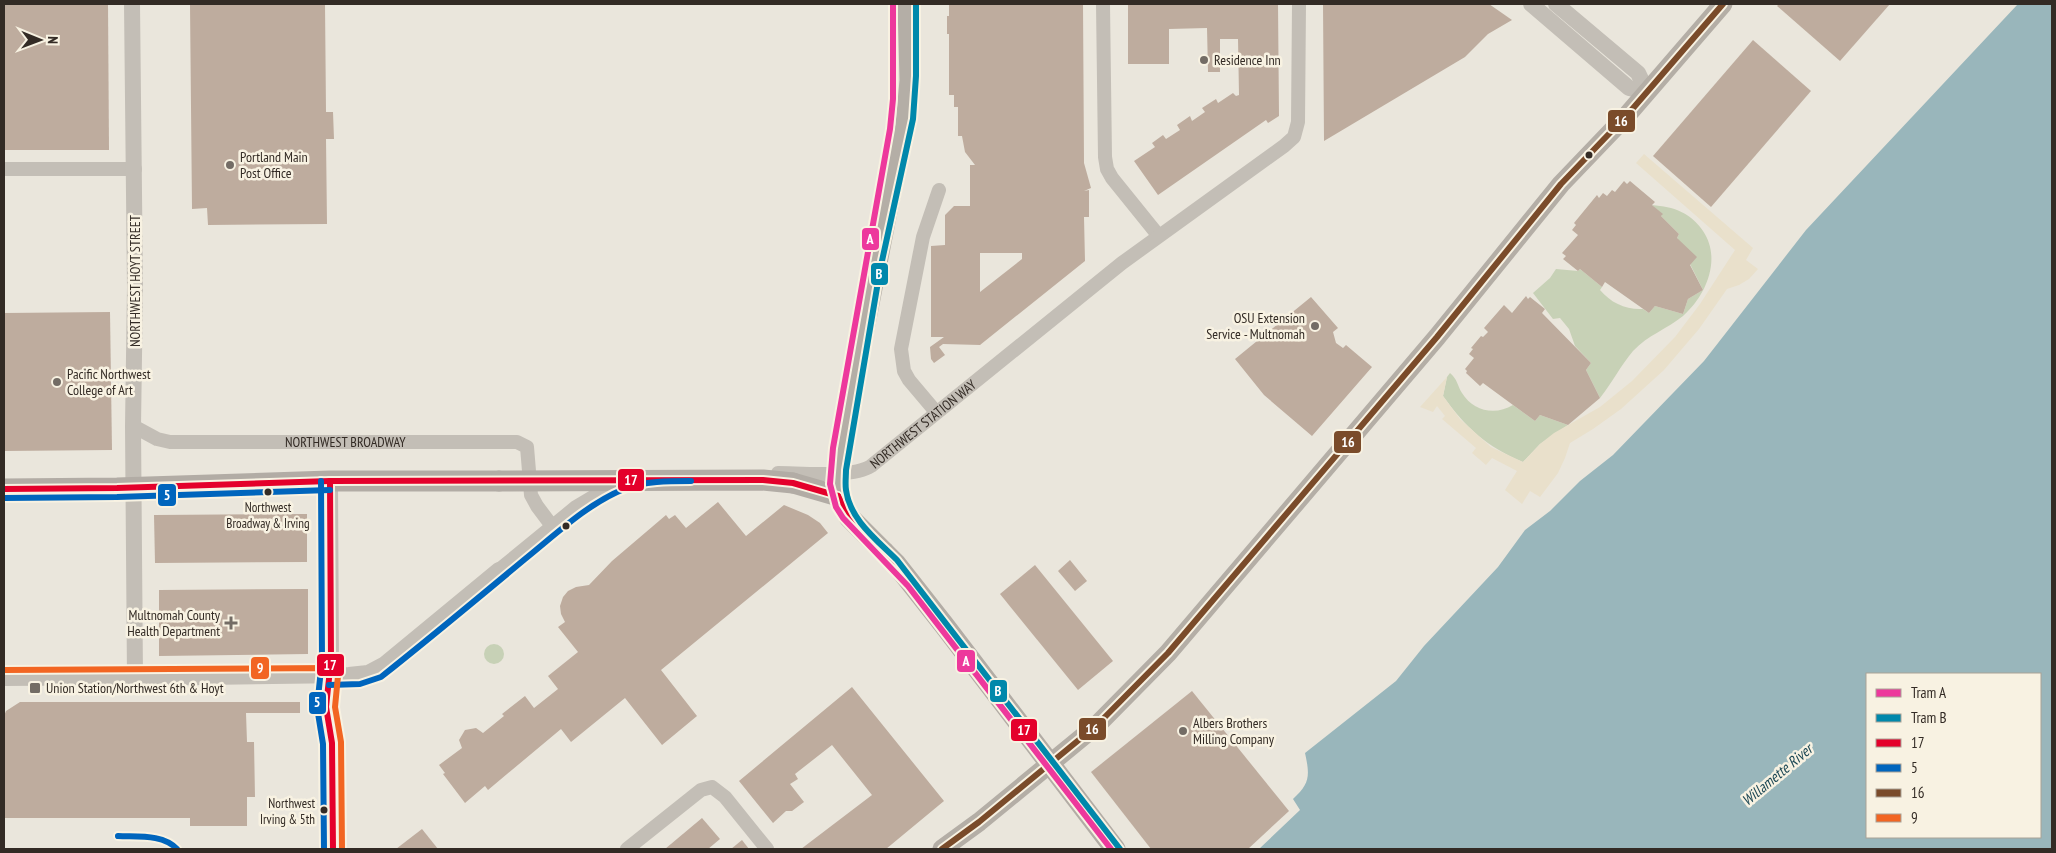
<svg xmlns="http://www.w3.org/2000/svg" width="2056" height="853" viewBox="0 0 2056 853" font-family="'PT Sans Narrow',sans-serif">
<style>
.green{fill:#c7d1b6}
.plaza{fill:#e9e0cb}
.water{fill:#99b6bb;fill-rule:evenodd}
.building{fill:#beac9e;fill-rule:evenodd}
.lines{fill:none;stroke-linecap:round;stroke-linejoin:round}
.minor{stroke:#c3beb6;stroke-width:14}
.tertiary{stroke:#c3beb6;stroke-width:16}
.secondary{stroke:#b4aea6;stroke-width:19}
.primary{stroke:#b2aca5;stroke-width:21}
.secondary-bridge{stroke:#b4aea6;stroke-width:19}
.primary-bridge{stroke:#b2aca5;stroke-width:21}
.bus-1-casing{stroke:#f8f2e2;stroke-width:10}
.bus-2-casing{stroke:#f8f2e2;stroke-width:10}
.bus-3-casing{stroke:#f8f2e2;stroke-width:10}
.bus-4-casing{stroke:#f8f2e2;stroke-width:10}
.bus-1{stroke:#e4002b;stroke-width:6}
.bus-2{stroke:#0065bd;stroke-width:6}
.bus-3{stroke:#7a4b2a;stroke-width:6}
.bus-4{stroke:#f26522;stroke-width:6}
.tram-1-casing{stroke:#f8f2e2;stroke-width:10}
.tram-2-casing{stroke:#f8f2e2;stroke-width:10}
.tram-1{stroke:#ed389c;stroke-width:6}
.tram-2{stroke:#0088ab;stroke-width:6}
.poi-dot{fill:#736c65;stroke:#f8f2e2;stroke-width:2}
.bus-dot{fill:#332b25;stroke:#f8f2e2;stroke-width:2}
.labels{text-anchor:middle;stroke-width:5;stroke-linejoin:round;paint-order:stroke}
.bus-label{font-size:13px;fill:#332b25;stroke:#f8f2e2}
.poi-label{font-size:14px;fill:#332b25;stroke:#f8f2e2;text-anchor:start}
.street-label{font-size:14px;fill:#332b25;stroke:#f8f2e2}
.water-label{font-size:15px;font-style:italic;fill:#1b4754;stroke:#f8f2e2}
.line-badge{stroke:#f8f2e2;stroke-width:2}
.badge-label{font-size:14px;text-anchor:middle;font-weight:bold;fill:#fff}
</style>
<rect width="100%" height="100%" fill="#eae6dc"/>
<g class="green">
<path d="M1652,205C1674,207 1690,212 1703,231C1722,259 1706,296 1683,316C1667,329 1648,335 1633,351C1621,365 1612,383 1600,398L1586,370L1591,363L1575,346L1569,329L1560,318L1553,319L1533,293L1550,278L1556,269L1578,271L1580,269L1602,287L1600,290C1611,303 1626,310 1643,309L1649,313L1655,306L1683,314L1688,299L1703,290L1677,238L1679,234L1661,216L1662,214Z"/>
<path d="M1450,373C1458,380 1457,385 1462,393C1473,411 1495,416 1513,405L1535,421L1540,415L1568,425L1540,444L1523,462C1487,447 1466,428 1443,396L1447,377Z"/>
<circle cx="494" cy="654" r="10"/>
</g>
<polygon class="plaza" points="1644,154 1753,248 1746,260 1758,269 1749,279 1739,285 1727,289 1699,329 1664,370 1621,409 1593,429 1570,443 1565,458 1558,473 1540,497 1530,491 1522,504 1505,490 1517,471 1492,458 1486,465 1472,453 1476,448 1442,419 1445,416 1437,406 1433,412 1420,407 1447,377 1443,396 1460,419 1491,447 1523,462 1540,444 1554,433 1600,407 1632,381 1675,337 1700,304 1735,250 1636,163"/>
<path class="water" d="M2018,4H2052V849H1259L1300,810L1293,799C1310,783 1310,776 1305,753L1396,681L1424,646L1498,567L1525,530L1550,511L1580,481L1613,455L1704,361L1806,230ZM1867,674H2040V837H1867Z"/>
<g class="building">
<polygon points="4,4 108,4 109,150 4,150"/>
<polygon points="190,4 325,4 326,112 333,112 334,139 326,139 327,224 208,225 207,208 192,209"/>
<path d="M949,4H1083L1084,163L1091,188L1084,191L1089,190V217H1084L1085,261L980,345L943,344L939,347L945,355L934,363L931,359L930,347L944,337H931V246L945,245V215L954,206H970V165H975L965,152L962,136H958V107H954V95H949V34H947V16H949ZM980,253H1022V259L980,292Z"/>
<polygon points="1128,4 1278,4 1279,116 1268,123 1266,120 1158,195 1134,161 1155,147 1152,143 1163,135 1166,139 1180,130 1177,125 1190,116 1192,121 1205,112 1202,108 1216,99 1218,103 1233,93 1236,96 1239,95 1238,39 1220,39 1220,72 1208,72 1207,28 1169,29 1169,64 1128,64"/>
<polygon points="1323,4 1489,4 1512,20 1488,34 1465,57 1324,141"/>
<polygon points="1779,4 1890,4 1840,61 1777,6"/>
<polygon points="1753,40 1811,91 1711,207 1653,156"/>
<polygon points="1624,181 1627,184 1630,181 1655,202 1652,205 1663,214 1661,216 1679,234 1677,238 1697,257 1690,265 1703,290 1688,299 1683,314 1655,306 1649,313 1605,282 1602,287 1580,269 1578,271 1563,259 1566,256 1562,253 1578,235 1572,230 1576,225 1574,223 1597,195 1599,198 1603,193 1607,196 1612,190 1615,192"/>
<polygon points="1526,296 1528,299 1530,297 1545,309 1542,313 1591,363 1586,370 1600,398 1568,425 1540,415 1535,421 1483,383 1480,386 1466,373 1467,371 1465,369 1474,358 1469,354 1473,349 1471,348 1481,336 1483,337 1488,332 1484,328 1504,305 1512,313"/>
<polygon points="1311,297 1338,328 1333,332 1336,343 1343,348 1346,345 1372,367 1312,436 1264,395 1235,359"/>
<polygon points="110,312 112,450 4,451 4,313"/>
<polygon points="718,502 746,536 784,505 808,515 820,523 828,533 661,670 697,716 662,745 625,698 571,742 561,729 488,790 485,786 465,803 443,774 445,773 439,765 462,748 459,740 465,730 476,728 483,733 504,716 502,714 525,696 534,708 558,689 548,676 578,652 558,627 565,622 561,614 560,606 563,597 568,591 576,587 589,585 612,561 666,515 669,519 675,515 686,528"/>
<polygon points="307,514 307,562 155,563 154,515"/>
<polygon points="1070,560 1087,581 1075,591 1058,571"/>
<polygon points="1035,565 1113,661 1078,690 1000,594"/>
<polygon points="308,589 308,654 159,656 159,590"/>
<polygon points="852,687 944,801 886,849 801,849 872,795 832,745 795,774 798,779 790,784 804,802 792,811 786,811 773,823 739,781"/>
<polygon points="1192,691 1289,811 1248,849 1151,849 1091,772"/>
<polygon points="20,702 300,702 300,713 246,713 247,742 254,742 255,797 247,797 247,826 190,826 190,818 4,818 4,716 6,711"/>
<polygon points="702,818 720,839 708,849 665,849"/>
<polygon points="422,829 438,849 396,849"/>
<polygon points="742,840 749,849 731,849"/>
</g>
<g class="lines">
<g class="minor">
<polyline points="1103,4 1105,157 1107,169 1112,178 1158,235"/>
<polyline points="4,169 135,169"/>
<polyline points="936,412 909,380 904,371 901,349 923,237 939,190"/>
<path id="s1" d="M133,426L157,439L170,442H517L527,447L531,495L537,506L552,526"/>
<path id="s2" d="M778,473C801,473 853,478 871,466L1122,263L1284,146L1294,137L1298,122L1299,4"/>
<polyline points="499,570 576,507 618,482"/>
<polyline points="329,676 326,707 332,743 333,849"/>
<polyline points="4,679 135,678"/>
<polyline points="627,849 701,790 712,787 725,797 767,849"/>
</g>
<g class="tertiary">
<polyline points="132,4 135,287 133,426 135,678 349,675 368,673 385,664 499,570"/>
<polyline points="1531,4 1629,88 1647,92"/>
<polyline points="1556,4 1638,73 1647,92"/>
<polyline points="329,676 331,660 330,481"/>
</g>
<g class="secondary">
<polyline points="840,457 905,125 909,80 907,4"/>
<polyline points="942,849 979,822 1097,725 1168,653 1437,337 1561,184 1628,114 1723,4"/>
</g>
<g class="primary">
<polyline points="793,483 838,496 849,517 884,552"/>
<polyline points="4,489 117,488 330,481 499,481"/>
</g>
<polyline class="secondary-bridge" points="838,496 837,474 840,457"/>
<g class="primary-bridge">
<polyline points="499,481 763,480 793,483"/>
<polyline points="884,552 896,564 944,625 1115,849"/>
</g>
<defs>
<g id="bus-1">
<polyline points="330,481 331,660 326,707 332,743 333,849"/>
<polyline points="4,489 117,488 330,481 763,480 793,483 838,496"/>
<polyline points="838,496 851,520 909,580 1115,849"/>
</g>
<g id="bus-2">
<polyline points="321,481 322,660 317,707 323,744 324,849"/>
<polyline points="4,498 117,497 330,490"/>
<path d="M329,685L360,684L381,677C429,639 477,599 525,559C555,535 587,504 624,489C645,481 668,481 691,481"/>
<path d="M118,836C138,837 163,834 177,849"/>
</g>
<polyline id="bus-3" points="942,849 979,822 1097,725 1168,653 1437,337 1561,184 1628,114 1723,4"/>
<polyline id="bus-4" points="4,670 333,668 338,676 335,707 341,742 342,849"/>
</defs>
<use href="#bus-1" class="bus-1-casing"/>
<use href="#bus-2" class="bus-2-casing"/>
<use href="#bus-3" class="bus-3-casing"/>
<use href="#bus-4" class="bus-4-casing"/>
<use href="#bus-1" class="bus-1"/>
<use href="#bus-2" class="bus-2"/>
<use href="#bus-3" class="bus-3"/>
<use href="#bus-4" class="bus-4"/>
<defs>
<polyline id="tram-1" points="893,4 893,99 890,129 833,448 830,484 836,507 843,518 908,586 1111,849"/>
<path id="tram-2" d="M916,4V76L913,119L880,270L846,470C846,476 845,484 846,490C850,520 877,540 897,560L1120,849"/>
</defs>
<use href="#tram-1" class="tram-1-casing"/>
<use href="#tram-2" class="tram-2-casing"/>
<use href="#tram-1" class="tram-1"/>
<use href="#tram-2" class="tram-2"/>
</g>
<g class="poi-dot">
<circle cx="1204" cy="60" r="5"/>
<circle cx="230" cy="165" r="5"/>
<circle cx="1315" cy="326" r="5"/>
<circle cx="57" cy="382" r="5"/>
<path d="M228.5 615.5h5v5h5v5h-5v5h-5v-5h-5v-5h5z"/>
<rect x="29" y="682" width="12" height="12" rx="2.5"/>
<circle cx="1183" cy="731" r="5"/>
</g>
<g class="bus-dot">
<circle cx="1589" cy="155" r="4.5"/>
<circle cx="268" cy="492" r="4.5"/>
<circle cx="566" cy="526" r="4.5"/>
<circle cx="324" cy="810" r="4.5"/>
</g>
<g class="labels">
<g class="bus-label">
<text x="268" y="512">Northwest<tspan x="268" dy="16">Broadway &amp; Irving</tspan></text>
<text x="315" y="808" text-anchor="end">Northwest<tspan x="315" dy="16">Irving &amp; 5th</tspan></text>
</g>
<g class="poi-label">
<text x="1214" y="65">Residence Inn</text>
<text x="240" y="162">Portland Main<tspan x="240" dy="16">Post Office</tspan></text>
<text x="1305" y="323" text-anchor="end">OSU Extension<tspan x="1305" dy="16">Service - Multnomah</tspan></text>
<text x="67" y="379">Pacific Northwest<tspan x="67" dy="16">College of Art</tspan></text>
<text x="220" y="620" text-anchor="end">Multnomah County<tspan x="220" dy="16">Health Department</tspan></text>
<text x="46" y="693">Union Station/Northwest 6th &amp; Hoyt</text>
<text x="1193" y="728">Albers Brothers<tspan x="1193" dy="16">Milling Company</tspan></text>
</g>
<g class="street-label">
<text transform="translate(135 281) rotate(-90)" y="5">NORTHWEST HOYT STREET</text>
<text dy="5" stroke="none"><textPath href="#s2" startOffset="161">NORTHWEST STATION WAY</textPath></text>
<text dy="5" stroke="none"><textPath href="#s1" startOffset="216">NORTHWEST BROADWAY</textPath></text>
</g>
<g class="water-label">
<text transform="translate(1777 775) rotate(-40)" y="5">Willamette River</text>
</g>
</g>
<g class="line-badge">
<rect x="1607" y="109" width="29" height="24" rx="5" fill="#7a4b2a"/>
<rect x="861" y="227" width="19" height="24" rx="5" fill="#ed389c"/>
<rect x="870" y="262" width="19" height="24" rx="5" fill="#0088ab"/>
<rect x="1333" y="430" width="29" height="24" rx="5" fill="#7a4b2a"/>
<rect x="617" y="468" width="28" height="24" rx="5" fill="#e4002b"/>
<rect x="157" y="483" width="20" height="24" rx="5" fill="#0065bd"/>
<rect x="956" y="649" width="20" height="24" rx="5" fill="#ed389c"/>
<rect x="316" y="653" width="29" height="24" rx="5" fill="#e4002b"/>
<rect x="250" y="656" width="20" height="24" rx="5" fill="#f26522"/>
<rect x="989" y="679" width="19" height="24" rx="5" fill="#0088ab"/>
<rect x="308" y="691" width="19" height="24" rx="5" fill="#0065bd"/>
<rect x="1078" y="717" width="29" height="24" rx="5" fill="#7a4b2a"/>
<rect x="1010" y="718" width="28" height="24" rx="5" fill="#e4002b"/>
</g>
<g class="badge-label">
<text x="1621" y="126">16</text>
<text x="870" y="244">A</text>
<text x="879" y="279">B</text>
<text x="1348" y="447">16</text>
<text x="631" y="485">17</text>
<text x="167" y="500">5</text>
<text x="966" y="666">A</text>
<text x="330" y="670">17</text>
<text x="260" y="673">9</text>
<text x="998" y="696">B</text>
<text x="317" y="707">5</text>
<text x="1092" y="734">16</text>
<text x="1024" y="735">17</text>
</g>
<rect width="2056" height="853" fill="none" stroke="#332b25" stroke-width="10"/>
<rect x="1866" y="673" width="175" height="165" fill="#f8f2e2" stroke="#a9a296"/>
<rect x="1876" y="689" width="25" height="8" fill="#ed389c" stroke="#a9a296"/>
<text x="1911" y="698" font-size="15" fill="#332b25">Tram A</text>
<rect x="1876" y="714" width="25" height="8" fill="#0088ab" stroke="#a9a296"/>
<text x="1911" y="723" font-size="15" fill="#332b25">Tram B</text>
<rect x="1876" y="739" width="25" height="8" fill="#e4002b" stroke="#a9a296"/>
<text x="1911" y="748" font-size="15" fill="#332b25">17</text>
<rect x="1876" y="764" width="25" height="8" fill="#0065bd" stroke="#a9a296"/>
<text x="1911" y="773" font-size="15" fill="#332b25">5</text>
<rect x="1876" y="789" width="25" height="8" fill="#7a4b2a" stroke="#a9a296"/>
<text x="1911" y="798" font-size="15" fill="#332b25">16</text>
<rect x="1876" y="814" width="25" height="8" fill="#f26522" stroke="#a9a296"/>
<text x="1911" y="823" font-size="15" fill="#332b25">9</text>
<g transform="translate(40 40) rotate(91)" stroke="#f8f2e2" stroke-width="4" paint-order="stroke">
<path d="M0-4L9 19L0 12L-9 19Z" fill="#332b25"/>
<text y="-8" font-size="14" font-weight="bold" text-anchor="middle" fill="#332b25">N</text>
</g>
</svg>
